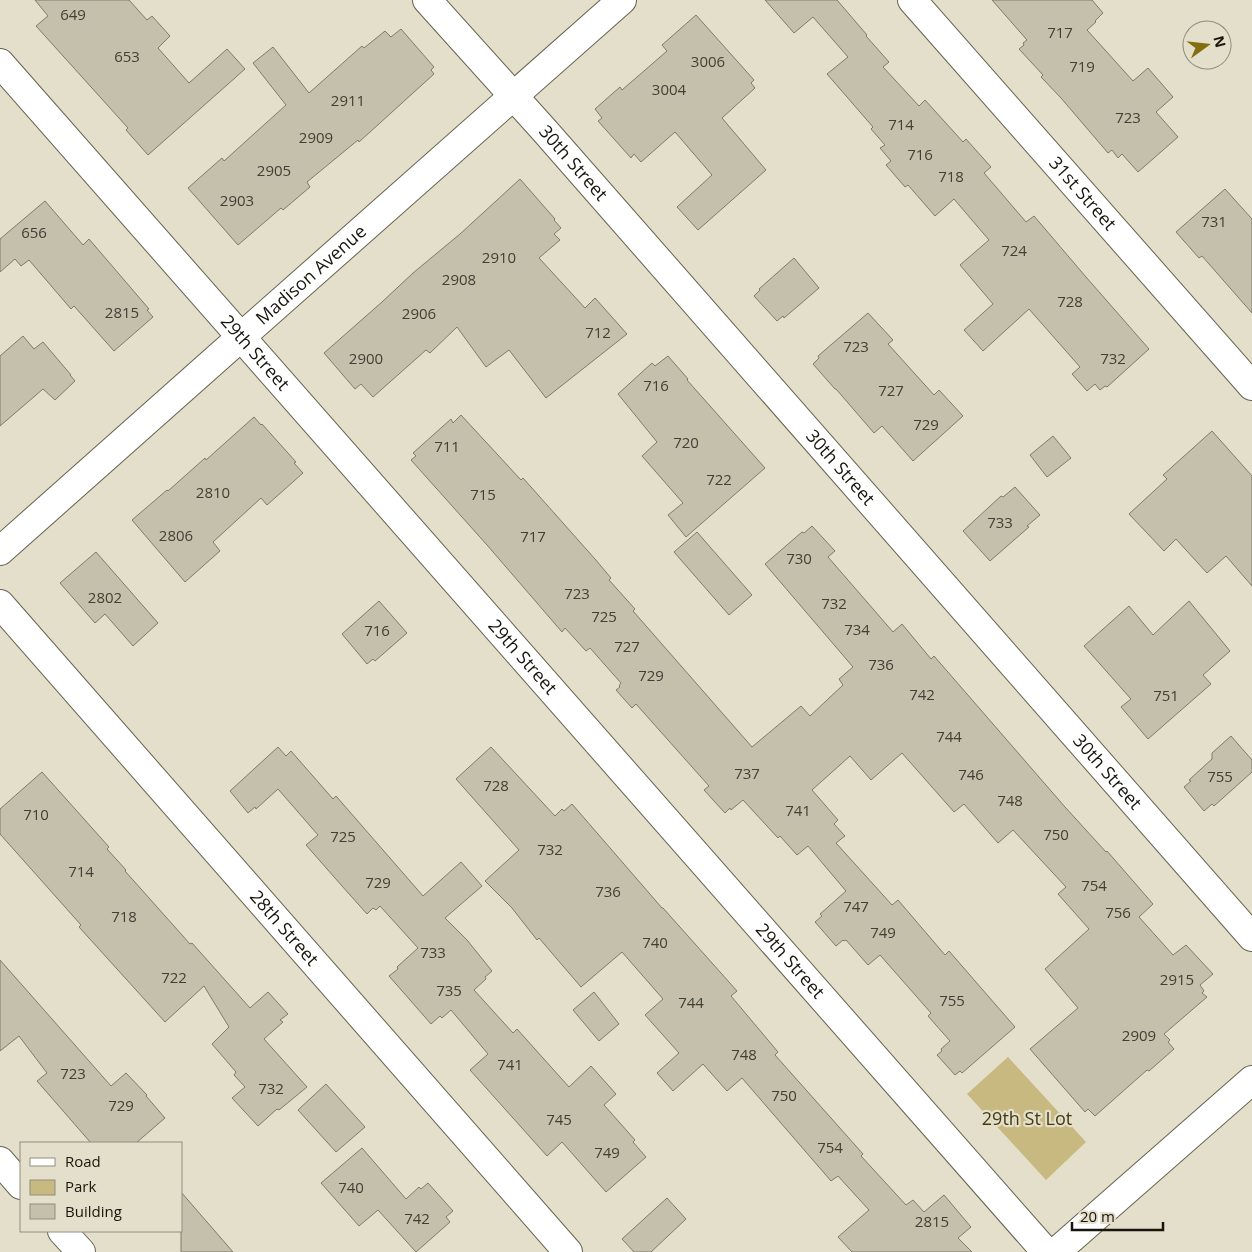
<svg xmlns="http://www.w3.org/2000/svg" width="1252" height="1252" viewBox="0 0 1252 1252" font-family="'Open Sans',sans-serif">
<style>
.green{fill:#c7b980}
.building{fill:#c5c0ac;stroke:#7f7b68}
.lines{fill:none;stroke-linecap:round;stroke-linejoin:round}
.minor-casing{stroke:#676250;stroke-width:30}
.tertiary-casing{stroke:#676250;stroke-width:30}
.secondary-casing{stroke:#676250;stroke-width:30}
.minor{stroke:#fff;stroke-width:28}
.tertiary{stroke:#fff;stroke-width:28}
.secondary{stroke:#fff;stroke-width:28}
.labels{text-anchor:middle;stroke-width:4.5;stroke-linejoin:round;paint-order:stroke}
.number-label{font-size:15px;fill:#424036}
.street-label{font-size:18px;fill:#17150e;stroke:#e4dfca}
.park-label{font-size:18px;fill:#433a14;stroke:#e4dfca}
</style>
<rect width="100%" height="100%" fill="#e4dfca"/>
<polygon class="green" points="1008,1057 1086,1142 1046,1180 967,1094"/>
<g class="building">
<polygon points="35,0 129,0 147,20 152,16 170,36 158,48 189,83 227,49 245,69 148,155 126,130 128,128 36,26 48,16"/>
<polygon points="765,0 837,0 867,35 866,36 889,62 883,67 919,106 925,100 963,142 966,139 991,167 984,173 1026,222 1034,216 1086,277 1149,349 1107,387 1105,386 1100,390 1095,384 1087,391 1072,374 1080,367 1029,309 983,351 964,330 993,304 960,265 989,240 954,199 935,216 908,185 905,187 886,165 891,161 880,148 885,145 871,129 873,127 827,74 848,57 813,17 794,33"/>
<polygon points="992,0 1092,0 1103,13 1095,21 1096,22 1087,30 1133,81 1148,68 1173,97 1156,112 1178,137 1138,172 1122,154 1118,158 1112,150 1108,153 1061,98 1041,77 1043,75 1019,49 1024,45 1023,43 1027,40"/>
<polygon points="696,15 754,80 751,83 755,88 722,118 766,170 698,230 677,207 712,175 675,132 641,162 634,154 631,158 598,121 602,118 595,109 620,87 622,90 667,51 662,45"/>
<polygon points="401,29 434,67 431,70 434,74 359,142 358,140 307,182 310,187 283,210 281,208 238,245 188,188 222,158 224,161 286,105 253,63 273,47 309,93 362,46 364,48 385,31 391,37"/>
<polygon points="520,179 555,219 554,220 561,228 554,234 560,240 539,258 585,308 595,298 627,334 546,398 509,350 486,367 457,327 430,353 426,350 373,397 361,384 355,389 324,353 382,302 413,273 460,234"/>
<polygon points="1225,189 1252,219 1252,313 1202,256 1199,258 1176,232"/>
<polygon points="45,201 83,245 89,239 149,309 147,310 153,317 114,351 74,306 71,309 29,260 21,266 15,259 0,272 0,239"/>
<polygon points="794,258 819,288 784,318 783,316 777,321 754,296 760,290 759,289"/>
<polygon points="868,313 893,340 888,344 934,395 939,390 963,416 913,461 882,426 874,433 836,389 835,389 813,364 819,358 818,356"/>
<polygon points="23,336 34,349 43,342 71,375 70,375 75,381 55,400 43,389 0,426 0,356"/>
<polygon points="668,356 688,379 687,380 765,468 686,537 668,515 683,503 642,456 657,442 618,394 652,363 655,366"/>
<polygon points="461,415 521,480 523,478 595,559 611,578 609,580 635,609 633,611 752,747 801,706 810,716 843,685 839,679 853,667 765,564 802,532 804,533 812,526 835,551 828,557 893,632 902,624 931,659 934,656 1065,807 1106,852 1107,851 1153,904 1139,917 1173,955 1186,945 1213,974 1200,985 1204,991 1202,993 1207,997 1164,1034 1170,1040 1168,1042 1174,1049 1149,1071 1147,1070 1095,1116 1088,1109 1085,1112 1030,1049 1078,1008 1045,969 1089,929 1058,894 1066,887 1013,830 998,843 964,804 954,812 902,753 871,780 850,756 812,790 838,820 834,824 845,836 836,843 892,905 898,900 945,955 949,951 1015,1027 962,1073 960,1071 955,1075 937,1055 942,1051 941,1049 950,1041 928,1016 931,1013 880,955 868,965 846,940 844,941 843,940 836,946 815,922 822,916 820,914 846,891 808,846 797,855 780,836 778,838 743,800 731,810 730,808 725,813 704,790 709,786 636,704 632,708 616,690 620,687 619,686 621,683 590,648 586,651 565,628 562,632 487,545 411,460 416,456 413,453 451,419 453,423"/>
<polygon points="254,417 261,425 262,424 296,462 294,463 303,473 267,505 261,498 213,542 220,551 185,582 132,520 167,490 168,491 205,458 206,460"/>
<polygon points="1212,431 1252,476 1252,586 1226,556 1207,573 1176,539 1164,551 1129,514 1167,479 1163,475"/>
<polygon points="1053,436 1071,458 1047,477 1030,455"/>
<polygon points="1015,487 1040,515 1027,526 1029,527 990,561 963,531 1001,496 1003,497"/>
<polygon points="697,532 752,595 729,615 674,552"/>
<polygon points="96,552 158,623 133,646 105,614 95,623 60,583"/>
<polygon points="379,601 407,633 375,661 373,659 367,664 342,634"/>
<polygon points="1189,601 1230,651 1203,675 1211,684 1148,739 1121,707 1131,699 1084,646 1129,606 1153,635"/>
<polygon points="1231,736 1252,760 1252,772 1214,806 1212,804 1204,811 1184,787 1191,781 1189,780 1212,759 1212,753"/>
<polygon points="278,747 286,756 291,751 333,799 336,796 423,896 461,862 482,886 445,918 467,940 492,971 485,977 486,979 474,990 513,1033 517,1029 569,1087 591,1066 616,1094 604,1105 635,1140 633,1142 646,1157 606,1192 562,1142 547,1156 470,1070 488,1054 451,1010 442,1018 440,1016 431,1024 389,976 398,969 397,967 418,948 380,906 376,910 373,908 367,914 342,886 306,845 318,835 278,789 256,809 255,807 248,813 230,791"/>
<polygon points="491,747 555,816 562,809 564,811 572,804 662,908 663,908 737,991 731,996 778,1052 775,1055 863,1154 861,1156 906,1205 913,1200 924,1212 944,1195 971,1227 958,1238 972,1252 852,1252 838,1237 869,1210 838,1176 831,1181 742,1078 727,1091 703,1064 673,1091 657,1073 679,1053 645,1015 663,999 622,952 581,987 539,938 537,940 512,908 485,881 519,850 456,779"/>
<polygon points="42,772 109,847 107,849 126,870 125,871 190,944 192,943 250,1008 268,992 288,1014 280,1020 283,1022 264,1039 307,1087 279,1110 277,1109 258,1126 232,1098 245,1087 234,1075 236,1072 212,1044 229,1027 204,986 165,1022 79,927 81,925 0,834 0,809"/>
<polygon points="0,960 111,1086 126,1073 147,1095 146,1096 165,1118 136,1143 91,1143 37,1081 47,1073 19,1036 0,1051"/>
<polygon points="594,992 619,1024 599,1041 573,1010"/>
<polygon points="326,1084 365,1127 336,1152 298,1110"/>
<polygon points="362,1148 406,1199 419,1187 421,1189 428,1183 453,1211 446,1217 450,1222 416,1252 378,1210 359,1226 321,1183"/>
<polygon points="181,1192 233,1252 181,1252"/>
<polygon points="667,1198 686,1219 651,1252 634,1252 622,1239"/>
</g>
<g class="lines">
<defs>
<g id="minor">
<path id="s1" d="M427,0L545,131L1252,937"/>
<path id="s2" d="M912,0L1252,386"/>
<path id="s3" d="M0,63L1046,1252"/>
</g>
<g id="tertiary">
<path id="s4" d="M0,551L241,337L622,0"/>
<polyline points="1056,1252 1252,1080"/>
</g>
<g id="secondary">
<path id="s5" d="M0,604L568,1252"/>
<polyline points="0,1161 21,1185"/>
<polyline points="62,1231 81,1252"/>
</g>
</defs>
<use href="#minor" class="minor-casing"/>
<use href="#tertiary" class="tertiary-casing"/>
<use href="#secondary" class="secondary-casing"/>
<use href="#minor" class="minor"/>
<use href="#tertiary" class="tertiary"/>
<use href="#secondary" class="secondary"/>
</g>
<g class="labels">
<g class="number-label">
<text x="73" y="20">649</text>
<text x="1060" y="38">717</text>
<text x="127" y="62">653</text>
<text x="708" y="67">3006</text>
<text x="1082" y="72">719</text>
<text x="669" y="95">3004</text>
<text x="348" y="106">2911</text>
<text x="1128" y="123">723</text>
<text x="901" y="130">714</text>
<text x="316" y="143">2909</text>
<text x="920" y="160">716</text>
<text x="274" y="176">2905</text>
<text x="951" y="182">718</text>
<text x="237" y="206">2903</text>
<text x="1214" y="227">731</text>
<text x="34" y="238">656</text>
<text x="1014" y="256">724</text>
<text x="499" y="263">2910</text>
<text x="459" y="285">2908</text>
<text x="1070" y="307">728</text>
<text x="122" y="318">2815</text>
<text x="419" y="319">2906</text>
<text x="598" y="338">712</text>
<text x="856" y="352">723</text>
<text x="366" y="364">2900</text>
<text x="1113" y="364">732</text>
<text x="656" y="391">716</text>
<text x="891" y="396">727</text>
<text x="926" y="430">729</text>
<text x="686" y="448">720</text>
<text x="447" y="452">711</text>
<text x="719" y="485">722</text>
<text x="213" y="498">2810</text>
<text x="483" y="500">715</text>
<text x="1000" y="528">733</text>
<text x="176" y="541">2806</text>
<text x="533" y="542">717</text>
<text x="799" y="564">730</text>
<text x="577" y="599">723</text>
<text x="105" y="603">2802</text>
<text x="834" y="609">732</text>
<text x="604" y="622">725</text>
<text x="857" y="635">734</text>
<text x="377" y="636">716</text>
<text x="627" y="652">727</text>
<text x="881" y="670">736</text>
<text x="651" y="681">729</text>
<text x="922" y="700">742</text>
<text x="1166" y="701">751</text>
<text x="949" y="742">744</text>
<text x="747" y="779">737</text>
<text x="971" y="780">746</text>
<text x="1220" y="782">755</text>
<text x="496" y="791">728</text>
<text x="1010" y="806">748</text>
<text x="798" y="816">741</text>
<text x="36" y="820">710</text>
<text x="1056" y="840">750</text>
<text x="343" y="842">725</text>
<text x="550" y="855">732</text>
<text x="81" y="877">714</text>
<text x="378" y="888">729</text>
<text x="1094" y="891">754</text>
<text x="608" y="897">736</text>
<text x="856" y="912">747</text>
<text x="1118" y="918">756</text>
<text x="124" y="922">718</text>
<text x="883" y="938">749</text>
<text x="655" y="948">740</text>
<text x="433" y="958">733</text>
<text x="174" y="983">722</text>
<text x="1177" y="985">2915</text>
<text x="449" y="996">735</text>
<text x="952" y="1006">755</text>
<text x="691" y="1008">744</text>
<text x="1139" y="1041">2909</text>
<text x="744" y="1060">748</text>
<text x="510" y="1070">741</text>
<text x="73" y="1079">723</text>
<text x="271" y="1094">732</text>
<text x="784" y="1101">750</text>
<text x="121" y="1111">729</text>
<text x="559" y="1125">745</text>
<text x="830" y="1153">754</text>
<text x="607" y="1158">749</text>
<text x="351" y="1193">740</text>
<text x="417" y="1224">742</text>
<text x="932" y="1227">2815</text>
</g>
<g class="street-label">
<text dy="6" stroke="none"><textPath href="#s1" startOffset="219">30th Street</textPath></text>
<text dy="6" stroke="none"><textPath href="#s2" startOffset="258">31st Street</textPath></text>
<text dy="6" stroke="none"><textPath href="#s4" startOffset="416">Madison Avenue</textPath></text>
<text dy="6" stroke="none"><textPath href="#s3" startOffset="386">29th Street</textPath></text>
<text dy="6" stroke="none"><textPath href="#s1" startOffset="624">30th Street</textPath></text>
<text dy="6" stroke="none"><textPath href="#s3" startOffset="791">29th Street</textPath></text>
<text dy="6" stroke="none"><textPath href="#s1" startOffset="1029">30th Street</textPath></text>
<text dy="6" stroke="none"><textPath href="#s5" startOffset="431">28th Street</textPath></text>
<text dy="6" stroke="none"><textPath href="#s3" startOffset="1196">29th Street</textPath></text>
</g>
<g class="park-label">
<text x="1027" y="1125">29th St Lot</text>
</g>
</g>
<rect x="20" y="1142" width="162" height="90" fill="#e4dfca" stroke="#928e7f"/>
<rect x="30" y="1158" width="25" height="8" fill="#ffffff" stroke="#928e7f"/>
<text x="65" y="1167" font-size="15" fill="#17150e">Road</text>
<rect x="30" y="1180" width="25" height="15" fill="#c7b980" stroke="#928e7f"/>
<text x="65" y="1192" font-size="15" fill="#17150e">Park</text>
<rect x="30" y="1204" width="25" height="15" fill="#c5c0ac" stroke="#928e7f"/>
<text x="65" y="1217" font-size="15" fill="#17150e">Building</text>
<g transform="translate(1207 45) rotate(75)"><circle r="24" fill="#e4dfca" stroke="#928e7f"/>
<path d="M0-4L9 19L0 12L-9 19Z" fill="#836f0e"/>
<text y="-8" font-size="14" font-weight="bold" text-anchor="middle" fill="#17150e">N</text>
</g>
<path d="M1072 1222v8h91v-8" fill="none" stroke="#17150e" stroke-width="2.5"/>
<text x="1080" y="1222" font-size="15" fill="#17150e" stroke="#e4dfca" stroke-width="4" paint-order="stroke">20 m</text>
</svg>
